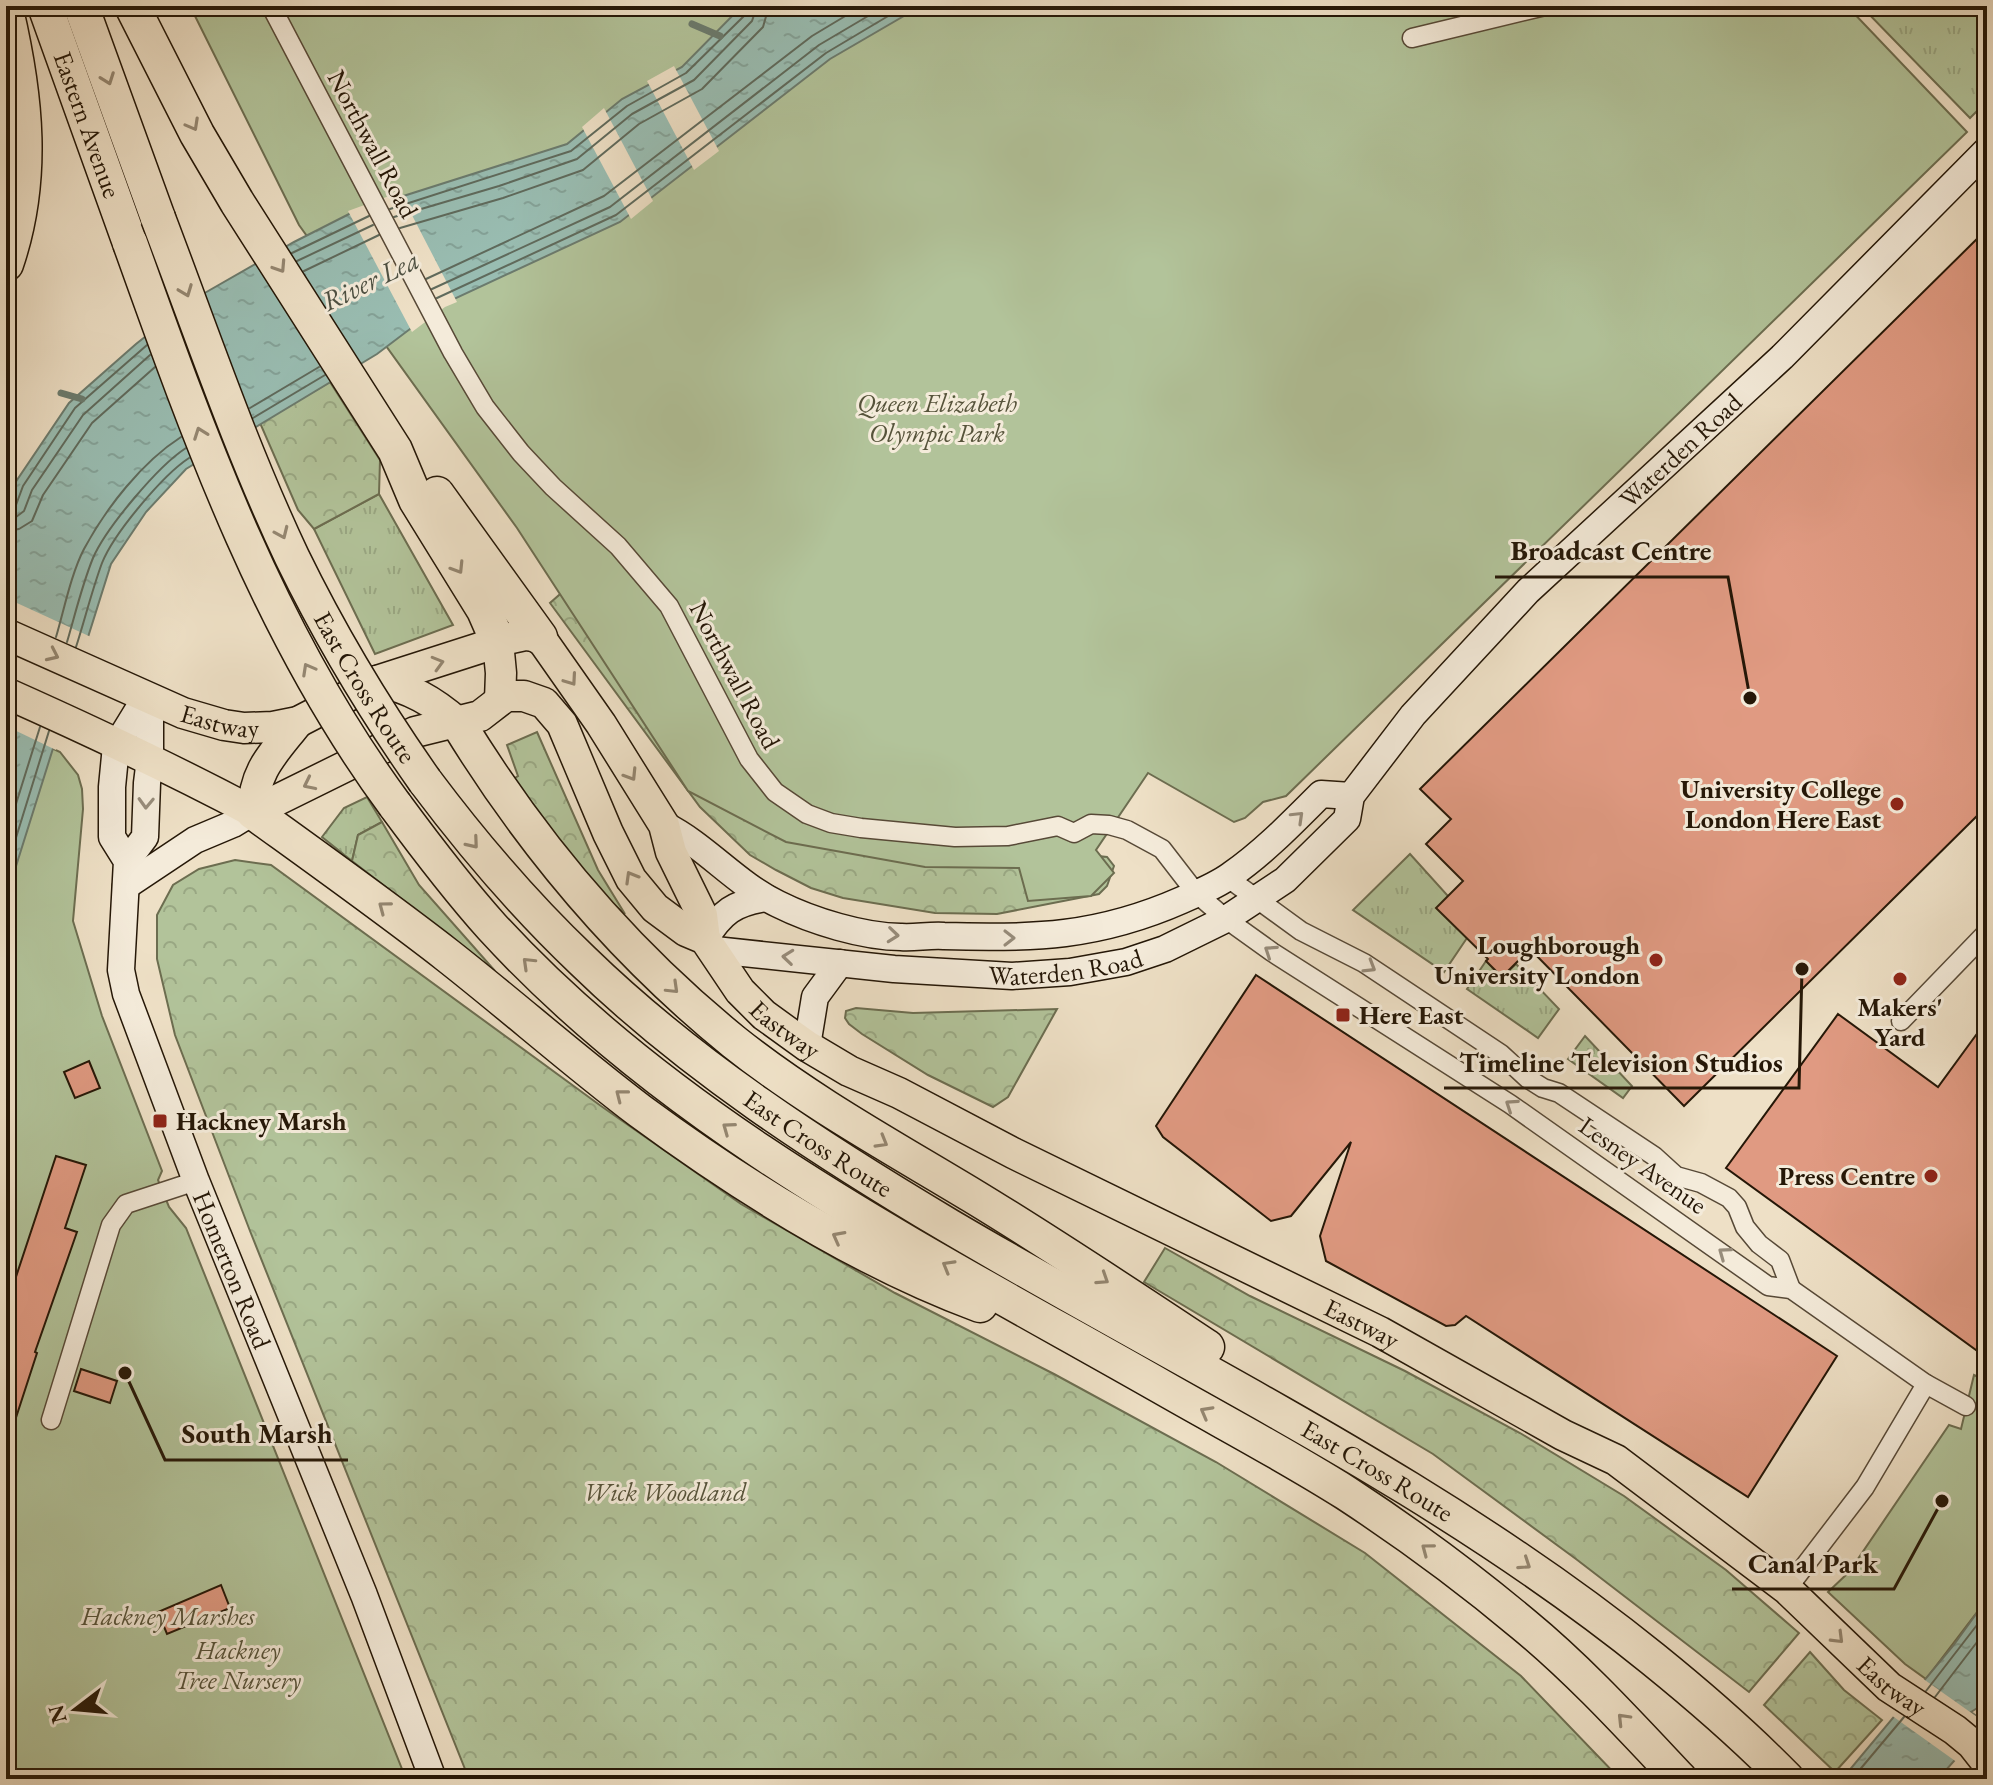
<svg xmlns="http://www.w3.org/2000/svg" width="1993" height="1785" viewBox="0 0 1993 1785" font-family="'EB Garamond',serif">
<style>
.grass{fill:url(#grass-tufts);stroke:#6c6d50;stroke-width:2}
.forest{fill:url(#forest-crowns);stroke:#6c6d50;stroke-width:2}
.green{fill:#b2c39a;stroke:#6c6d50;stroke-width:2}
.water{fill:url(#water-ripples);stroke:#6b7b6e;stroke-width:2}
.pier{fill:#eee0c6}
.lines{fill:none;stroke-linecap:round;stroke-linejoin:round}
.shore{stroke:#5f6a5c;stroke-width:2}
.stream{stroke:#6b7b6e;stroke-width:7}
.building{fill:#e09a82;stroke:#251707;stroke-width:2}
.street-casing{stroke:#574937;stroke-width:21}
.secondary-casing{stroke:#251707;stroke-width:29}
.primary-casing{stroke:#251707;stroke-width:33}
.highway-casing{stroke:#251707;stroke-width:37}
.street{stroke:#f4ebda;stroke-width:18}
.secondary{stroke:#f4ebda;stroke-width:26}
.primary{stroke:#eee0c6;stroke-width:30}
.highway{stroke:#eee0c6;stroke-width:34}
.highway-bridge-casing{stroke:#251707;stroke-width:37;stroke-linecap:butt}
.highway-bridge{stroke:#eee0c6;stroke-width:34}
.oneway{stroke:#948670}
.oneway2{stroke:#978c7b}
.poi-dot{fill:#8f2418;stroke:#f4ebda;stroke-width:3}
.labels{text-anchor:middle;stroke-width:6;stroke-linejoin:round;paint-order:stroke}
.street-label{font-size:26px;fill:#251707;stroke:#f4ebda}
.park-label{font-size:26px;font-style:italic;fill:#56533a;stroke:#f4ebda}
.poi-label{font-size:26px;font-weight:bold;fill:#251707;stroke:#f4ebda;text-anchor:end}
.water-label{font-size:28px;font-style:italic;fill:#4e5143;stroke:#f4ebda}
.leader{fill:none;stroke:#251707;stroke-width:3}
.callout-dot{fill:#251707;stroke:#f4ebda;stroke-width:3}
.callout-label{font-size:28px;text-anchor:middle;font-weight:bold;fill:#251707;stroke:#f4ebda;stroke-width:6;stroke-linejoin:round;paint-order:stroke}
</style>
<defs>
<pattern id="grass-tufts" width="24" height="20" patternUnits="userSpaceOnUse" patternTransform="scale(2)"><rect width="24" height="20" fill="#b2c39a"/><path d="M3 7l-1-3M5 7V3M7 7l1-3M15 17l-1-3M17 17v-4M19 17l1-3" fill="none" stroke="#99a783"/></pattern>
<pattern id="forest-crowns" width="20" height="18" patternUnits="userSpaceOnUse" patternTransform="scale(2)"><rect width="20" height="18" fill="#b2c39a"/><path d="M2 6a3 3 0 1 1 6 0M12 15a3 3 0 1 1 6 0" fill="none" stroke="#99a783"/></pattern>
<pattern id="water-ripples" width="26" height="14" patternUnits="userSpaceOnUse" patternTransform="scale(2)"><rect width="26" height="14" fill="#99bdb2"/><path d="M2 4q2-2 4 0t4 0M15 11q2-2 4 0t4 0" fill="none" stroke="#84a298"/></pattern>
</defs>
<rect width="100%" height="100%" fill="#eee0c6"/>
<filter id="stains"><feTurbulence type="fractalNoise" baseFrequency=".0025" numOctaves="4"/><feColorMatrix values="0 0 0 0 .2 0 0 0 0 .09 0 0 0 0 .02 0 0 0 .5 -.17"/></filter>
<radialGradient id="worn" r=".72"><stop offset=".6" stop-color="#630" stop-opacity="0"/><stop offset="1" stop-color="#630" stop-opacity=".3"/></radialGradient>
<g class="grass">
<polygon points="1861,6 1964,6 1987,15 1987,101 1970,118"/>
<polygon points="379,494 453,625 375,654 314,529"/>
<polygon points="367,797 382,822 358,835 352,861 322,837 344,808"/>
<polygon points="1410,854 1448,896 1467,938 1444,972 1353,910"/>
<polygon points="1486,961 1502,977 1516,964 1559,1009 1538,1038 1467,989"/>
<polygon points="1585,1036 1632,1086 1623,1098 1568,1059"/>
</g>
<g class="forest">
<polygon points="330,382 380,460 379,494 314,529 298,510 260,423"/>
<polygon points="591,567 1089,855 1107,857 1114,866 1107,886 1099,894 997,914 935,913 843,898 811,888 776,870 750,855 700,807 550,603"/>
<polygon points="537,732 598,870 625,914 578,874 510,781 518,776 507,745"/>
<polygon points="382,822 419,885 495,971 352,861 358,835"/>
<polygon points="235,860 271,865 601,1106 741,1204 895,1293 1054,1374 1216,1462 1365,1553 1521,1676 1620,1779 469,1779 250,1231 175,1035 157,959 157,915 173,885 199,869"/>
<polygon points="856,1008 913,1013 1057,1009 1008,1097 993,1107 928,1075 862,1034 849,1024 845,1018 846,1011"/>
<polygon points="1165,1248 1250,1296 1405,1371 1520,1433 1624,1496 1726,1570 1799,1633 1749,1692 1576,1559 1433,1454 1144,1282"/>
<polygon points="1810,1652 1844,1690 1882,1720 1835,1772 1764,1705"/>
</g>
<g class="green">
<polygon points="190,6 1847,6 1967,132 1286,796 1263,802 1245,818 1234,822 1148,773 1096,850 1114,873 1091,896 1028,901 1019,868 925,867 786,842 688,791 517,528 299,225"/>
<polygon points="6,726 60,752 78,775 82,789 83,809 73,921 102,1016 162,1171 158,1180 169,1207 186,1228 406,1779 6,1779"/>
<polygon points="1974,1375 1987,1381 1987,1599 1926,1679 1905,1664 1828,1592 1849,1572 1949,1425 1961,1429"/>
</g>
<g class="water">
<polygon points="742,6 921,6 830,59 620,222 443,304 377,354 186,469 146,512 111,564 6,898 6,512 15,483 69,403 136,344 189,302 294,242 353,212 567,144 622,99 682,67"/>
<polygon points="1987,1599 1987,1702 1971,1712 1987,1724 1938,1779 1842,1779 1953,1646"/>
</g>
<g class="pier">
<polygon points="674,66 719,151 694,170 647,81"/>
<polygon points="604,108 653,201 631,219 582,127"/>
<polygon points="400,192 457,302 445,307 412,332 348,211"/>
<polygon points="6,598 91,637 56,750 6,726"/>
<polygon points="1922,1678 1987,1724 1958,1763 1891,1715"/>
</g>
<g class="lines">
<g class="shore">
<polyline points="390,209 571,151 627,106 686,73 745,15 747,6"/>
<polyline points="394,217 499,186 577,159 632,114 694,80 752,21 757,6"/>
<polyline points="400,228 503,198 583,170 639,124 702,89 763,27 769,6"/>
<polyline points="292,253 369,216"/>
<polyline points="297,261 373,225"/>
<polyline points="304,271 379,235"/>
<polyline points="426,279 604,196 812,36 862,6"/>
<polyline points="432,289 610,207 819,45 885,6"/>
<polyline points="437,298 616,215 826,53 905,6"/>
<polyline points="250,408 319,367"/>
<polyline points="253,418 325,375"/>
<polyline points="6,509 16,505 23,486 75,408 147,345"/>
<polyline points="6,519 16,517 24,511 32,490 83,415 150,355"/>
<polyline points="6,531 19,529 32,521 43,495 92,423 155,367"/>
<path d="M56,637C64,610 71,574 84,549C106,508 142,462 181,437"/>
<path d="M67,642C75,615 82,585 93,558C106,528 158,466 186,448"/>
<path d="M76,647C85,619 92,590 102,563C114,533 163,475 189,458"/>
<polyline points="6,836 40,727"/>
<polyline points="6,870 49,731"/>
<polyline points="1926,1691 1987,1612"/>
<polyline points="1935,1697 1987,1629"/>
<polyline points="1852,1779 1904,1717"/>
</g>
<g class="stream">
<polyline points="692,24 720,36"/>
<polyline points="61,393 82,399"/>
</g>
</g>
<g class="building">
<polygon points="1987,229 1987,806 1684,1106 1530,949 1502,977 1486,961 1488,959 1436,908 1463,881 1426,844 1451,819 1420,789"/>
<polygon points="1256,975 1837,1356 1748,1497 1466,1316 1455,1325 1446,1326 1326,1261 1320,1236 1351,1142 1291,1216 1271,1221 1163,1137 1156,1126"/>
<polygon points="1838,1014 1938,1087 1987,1020 1987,1358 1726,1168"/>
<polygon points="89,1061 100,1088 75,1098 64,1072"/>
<polygon points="56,1156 86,1165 65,1228 77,1232 35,1352 37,1353 10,1436 6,1436 6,1307"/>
<polygon points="81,1369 117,1381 110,1403 74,1391"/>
<polygon points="221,1585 230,1608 167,1634 158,1612"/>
</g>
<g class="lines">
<defs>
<g id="street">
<polyline points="271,6 453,353 485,407 521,453 553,487 618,546 669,606 749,759 775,792 807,814 831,823 861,828 955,837 1008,836 1058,826 1074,833 1091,824 1109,825 1127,830 1162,849 1196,893 1226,919 1272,952 1510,1104 1768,1286 1791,1289 1926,1384 1966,1406"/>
<polyline points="1412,38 1545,6"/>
<polyline points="1228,878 1301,931 1364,963 1501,1054 1527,1078 1543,1088 1559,1093 1654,1156 1676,1176 1701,1183 1729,1198 1737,1207 1745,1227 1759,1244 1780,1260 1791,1289"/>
<polyline points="1901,1021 1987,932"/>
<polyline points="51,1420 111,1225 126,1204 196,1181"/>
<polyline points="1787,1589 1865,1487 1926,1384"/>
</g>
<g id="secondary">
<path id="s1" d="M146,697L116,746L112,787V837L127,861L121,970L126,994L196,1181L364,1595L433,1779"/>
<path d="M664,825C706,846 736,884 778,904C812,921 864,937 901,937C915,938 929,935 944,936C1033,939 1098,937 1182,900C1198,893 1216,886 1231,875C1264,852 1292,823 1321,794L1351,796"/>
<polyline points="127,861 145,837 147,783 150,759 150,712 146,697"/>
<polyline points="126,886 195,840 233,824 253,812"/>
<path d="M705,939C722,912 734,903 766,898"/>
<path id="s2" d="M715,950L894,969L1012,976L1070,972L1126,962L1165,949L1226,919L1285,880L1347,819L1351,796L1413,715L1528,591L1782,357L1987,150"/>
<polyline points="807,1046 815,997 840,963"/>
</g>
<g id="primary">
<path id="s3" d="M6,634L183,713L224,725L244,728L273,727L298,722L377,681L511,638L525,635L540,637L601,724L664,825L671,852L702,915L705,939"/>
<polyline points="498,642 501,673 500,700"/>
<path d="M377,681C410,688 433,701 458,723"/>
<path d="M6,693C89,730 172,769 253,812"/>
<path id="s4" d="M253,812L415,732L480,716L506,696H524L544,703L562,724L608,833L631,879L655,908L686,931L705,939L740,991L764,1015L807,1046L849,1071L899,1093L1013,1153L1380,1332L1563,1435L1616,1460L1787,1589L1889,1687L1955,1730L1972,1744L1987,1763"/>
<path d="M253,812C254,770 273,754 298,722"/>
</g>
<g id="highway">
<path id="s5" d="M45,6L130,243"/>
<polyline points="81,6 158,218"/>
<polyline points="132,6 197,134 237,202 395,450 416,500 484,610 498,642"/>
<path d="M6,10C26,96 35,179 6,264"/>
<polyline points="437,494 540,637"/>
<path d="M458,723C532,844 623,952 734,1042C808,1101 892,1147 973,1196C1052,1244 1130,1296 1207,1347"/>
<path id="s6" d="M425,781C473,845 525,906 583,961C690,1065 821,1150 949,1226C1186,1366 1438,1485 1653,1659C1700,1697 1745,1736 1787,1779"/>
<path d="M395,805C426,847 457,888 492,927C677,1129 927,1253 1162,1387C1223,1422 1286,1455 1346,1493C1407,1533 1467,1577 1523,1624C1579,1670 1630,1726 1680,1779"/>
<path d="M253,812C318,859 384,906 447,955C512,1006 574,1061 640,1111C742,1186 861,1261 980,1305"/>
</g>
</defs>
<use href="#street" class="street-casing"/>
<use href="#secondary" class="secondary-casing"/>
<use href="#primary" class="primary-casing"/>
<use href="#highway" class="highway-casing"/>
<use href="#street" class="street"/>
<use href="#secondary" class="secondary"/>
<use href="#primary" class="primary"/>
<use href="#highway" class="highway"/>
<defs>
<g id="highway-bridge">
<path id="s7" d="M158,218C201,331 240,447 292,557C330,635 375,710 425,781"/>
<path d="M130,243C200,439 270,636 395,805"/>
</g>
</defs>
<use href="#highway-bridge" class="highway-bridge-casing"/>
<use href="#highway-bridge" class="highway-bridge"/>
</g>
<defs><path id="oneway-chevron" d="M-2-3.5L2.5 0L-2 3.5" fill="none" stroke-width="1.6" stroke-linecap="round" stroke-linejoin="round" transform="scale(2)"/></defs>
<g class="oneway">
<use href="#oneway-chevron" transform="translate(108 79) rotate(70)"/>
<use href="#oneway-chevron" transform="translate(193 125) rotate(61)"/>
<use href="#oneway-chevron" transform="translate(280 267) rotate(57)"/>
<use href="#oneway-chevron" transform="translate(186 291) rotate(69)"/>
<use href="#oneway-chevron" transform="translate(200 433) rotate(-110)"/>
<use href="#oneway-chevron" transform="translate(282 533) rotate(66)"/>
<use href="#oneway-chevron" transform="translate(458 568) rotate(58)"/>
<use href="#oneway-chevron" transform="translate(53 655) rotate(25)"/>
<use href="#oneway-chevron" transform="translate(438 663) rotate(-16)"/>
<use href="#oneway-chevron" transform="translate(308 669) rotate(-119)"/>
<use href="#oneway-chevron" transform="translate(571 680) rotate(55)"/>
<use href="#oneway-chevron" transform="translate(631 775) rotate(58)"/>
<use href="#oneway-chevron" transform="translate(309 784) rotate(154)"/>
<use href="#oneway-chevron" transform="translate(473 843) rotate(50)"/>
<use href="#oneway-chevron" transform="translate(631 877) rotate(-120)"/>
<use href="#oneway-chevron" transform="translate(384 907) rotate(-143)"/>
<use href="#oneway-chevron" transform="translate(528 963) rotate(-136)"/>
<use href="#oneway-chevron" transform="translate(673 988) rotate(44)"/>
<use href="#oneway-chevron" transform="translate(621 1095) rotate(-142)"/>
<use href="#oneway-chevron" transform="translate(728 1128) rotate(-144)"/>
<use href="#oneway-chevron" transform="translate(882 1142) rotate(30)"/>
<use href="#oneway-chevron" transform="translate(838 1237) rotate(-152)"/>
<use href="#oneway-chevron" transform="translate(948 1266) rotate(-150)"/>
<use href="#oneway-chevron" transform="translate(1103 1279) rotate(33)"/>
<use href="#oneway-chevron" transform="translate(1206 1412) rotate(-151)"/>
<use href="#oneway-chevron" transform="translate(1427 1549) rotate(-143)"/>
<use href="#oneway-chevron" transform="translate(1525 1564) rotate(34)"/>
<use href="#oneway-chevron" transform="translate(1838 1638) rotate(45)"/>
<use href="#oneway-chevron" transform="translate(1623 1719) rotate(-134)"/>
</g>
<g class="oneway2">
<use href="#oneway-chevron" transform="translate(146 803) rotate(92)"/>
<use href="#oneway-chevron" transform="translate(1298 817) rotate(-44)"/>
<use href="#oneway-chevron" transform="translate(893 935) rotate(6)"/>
<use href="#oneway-chevron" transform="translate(1009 938)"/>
<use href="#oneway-chevron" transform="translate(1270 951) rotate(-146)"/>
<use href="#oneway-chevron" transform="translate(788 957) rotate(-174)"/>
<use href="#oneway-chevron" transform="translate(1370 967) rotate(31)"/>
<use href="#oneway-chevron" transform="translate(1511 1105) rotate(-146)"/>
<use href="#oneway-chevron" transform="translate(1724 1253) rotate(-144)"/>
</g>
<g class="poi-dot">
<circle cx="1897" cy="804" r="8"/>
<circle cx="1656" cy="960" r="8"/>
<circle cx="1900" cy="979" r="8"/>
<rect x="1335" y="1007" width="16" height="16" rx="4"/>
<rect x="152" y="1113" width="16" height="16" rx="4"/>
<circle cx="1931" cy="1176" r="8"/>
</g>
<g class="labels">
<g class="street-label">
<text dy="9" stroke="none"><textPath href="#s5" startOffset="126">Eastern Avenue</textPath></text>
<text transform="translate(373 144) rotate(62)" y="9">Northwall Road</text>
<text dy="9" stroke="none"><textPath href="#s2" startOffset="1182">Waterden Road</textPath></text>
<text transform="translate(735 675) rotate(62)" y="9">Northwall Road</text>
<text dy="9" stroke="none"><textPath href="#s7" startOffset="514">East Cross Route</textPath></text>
<text dy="9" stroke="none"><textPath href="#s3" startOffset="232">Eastway</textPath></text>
<text dy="9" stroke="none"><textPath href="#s2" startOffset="352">Waterden Road</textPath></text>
<text dy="9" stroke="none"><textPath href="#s4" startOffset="736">Eastway</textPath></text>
<text dy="9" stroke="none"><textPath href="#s6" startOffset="538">East Cross Route</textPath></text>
<text transform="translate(1643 1165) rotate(35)" y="9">Lesney Avenue</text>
<text dy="9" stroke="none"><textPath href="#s1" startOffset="606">Homerton Road</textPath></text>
<text dy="9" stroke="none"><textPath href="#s4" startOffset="1384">Eastway</textPath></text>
<text dy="9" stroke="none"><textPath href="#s6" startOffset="1186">East Cross Route</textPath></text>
<text dy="9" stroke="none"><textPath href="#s4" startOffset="2030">Eastway</textPath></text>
</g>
<g class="park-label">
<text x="937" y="412">Queen Elizabeth<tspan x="937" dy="30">Olympic Park</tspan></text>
<text x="665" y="1501">Wick Woodland</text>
<text x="168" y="1625">Hackney Marshes</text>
<text x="238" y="1659">Hackney<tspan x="238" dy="30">Tree Nursery</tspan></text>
</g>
<g class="poi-label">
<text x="1881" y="798">University College<tspan x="1881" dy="30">London Here East</tspan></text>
<text x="1640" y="954">Loughborough<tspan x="1640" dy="30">University London</tspan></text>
<text x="1900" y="1016" text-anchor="middle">Makers'<tspan x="1900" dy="30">Yard</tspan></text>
<text x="1359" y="1024" text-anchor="start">Here East</text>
<text x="176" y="1130" text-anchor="start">Hackney Marsh</text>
<text x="1915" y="1185">Press Centre</text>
</g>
<g class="water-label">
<text transform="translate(370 280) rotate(-26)" y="10">River Lea</text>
</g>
</g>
<path class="leader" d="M1750 698L1728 577H1495M1802 969L1799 1088H1444M125 1373L165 1460H348M1942 1501L1894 1589H1732"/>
<g class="callout-dot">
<circle cx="1750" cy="698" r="8"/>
<circle cx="1802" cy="969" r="8"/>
<circle cx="125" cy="1373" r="8"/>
<circle cx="1942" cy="1501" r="8"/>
</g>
<g class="callout-label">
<text x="1611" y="560">Broadcast Centre</text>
<text x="1621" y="1072">Timeline Television Studios</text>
<text x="257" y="1443">South Marsh</text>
<text x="1813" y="1573">Canal Park</text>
</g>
<rect width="1993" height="1785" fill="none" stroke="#eee0c6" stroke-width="32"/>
<rect x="8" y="8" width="1977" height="1769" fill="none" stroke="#251707" stroke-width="4"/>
<rect x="16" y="16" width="1961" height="1753" fill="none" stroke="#251707" stroke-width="2"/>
<g transform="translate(76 1709) rotate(254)" stroke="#f4ebda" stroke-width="6" paint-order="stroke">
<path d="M0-6L14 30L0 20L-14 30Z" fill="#251707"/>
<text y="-12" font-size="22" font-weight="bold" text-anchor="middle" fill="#251707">N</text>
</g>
<rect width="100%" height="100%" filter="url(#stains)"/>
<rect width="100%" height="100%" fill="url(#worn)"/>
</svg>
